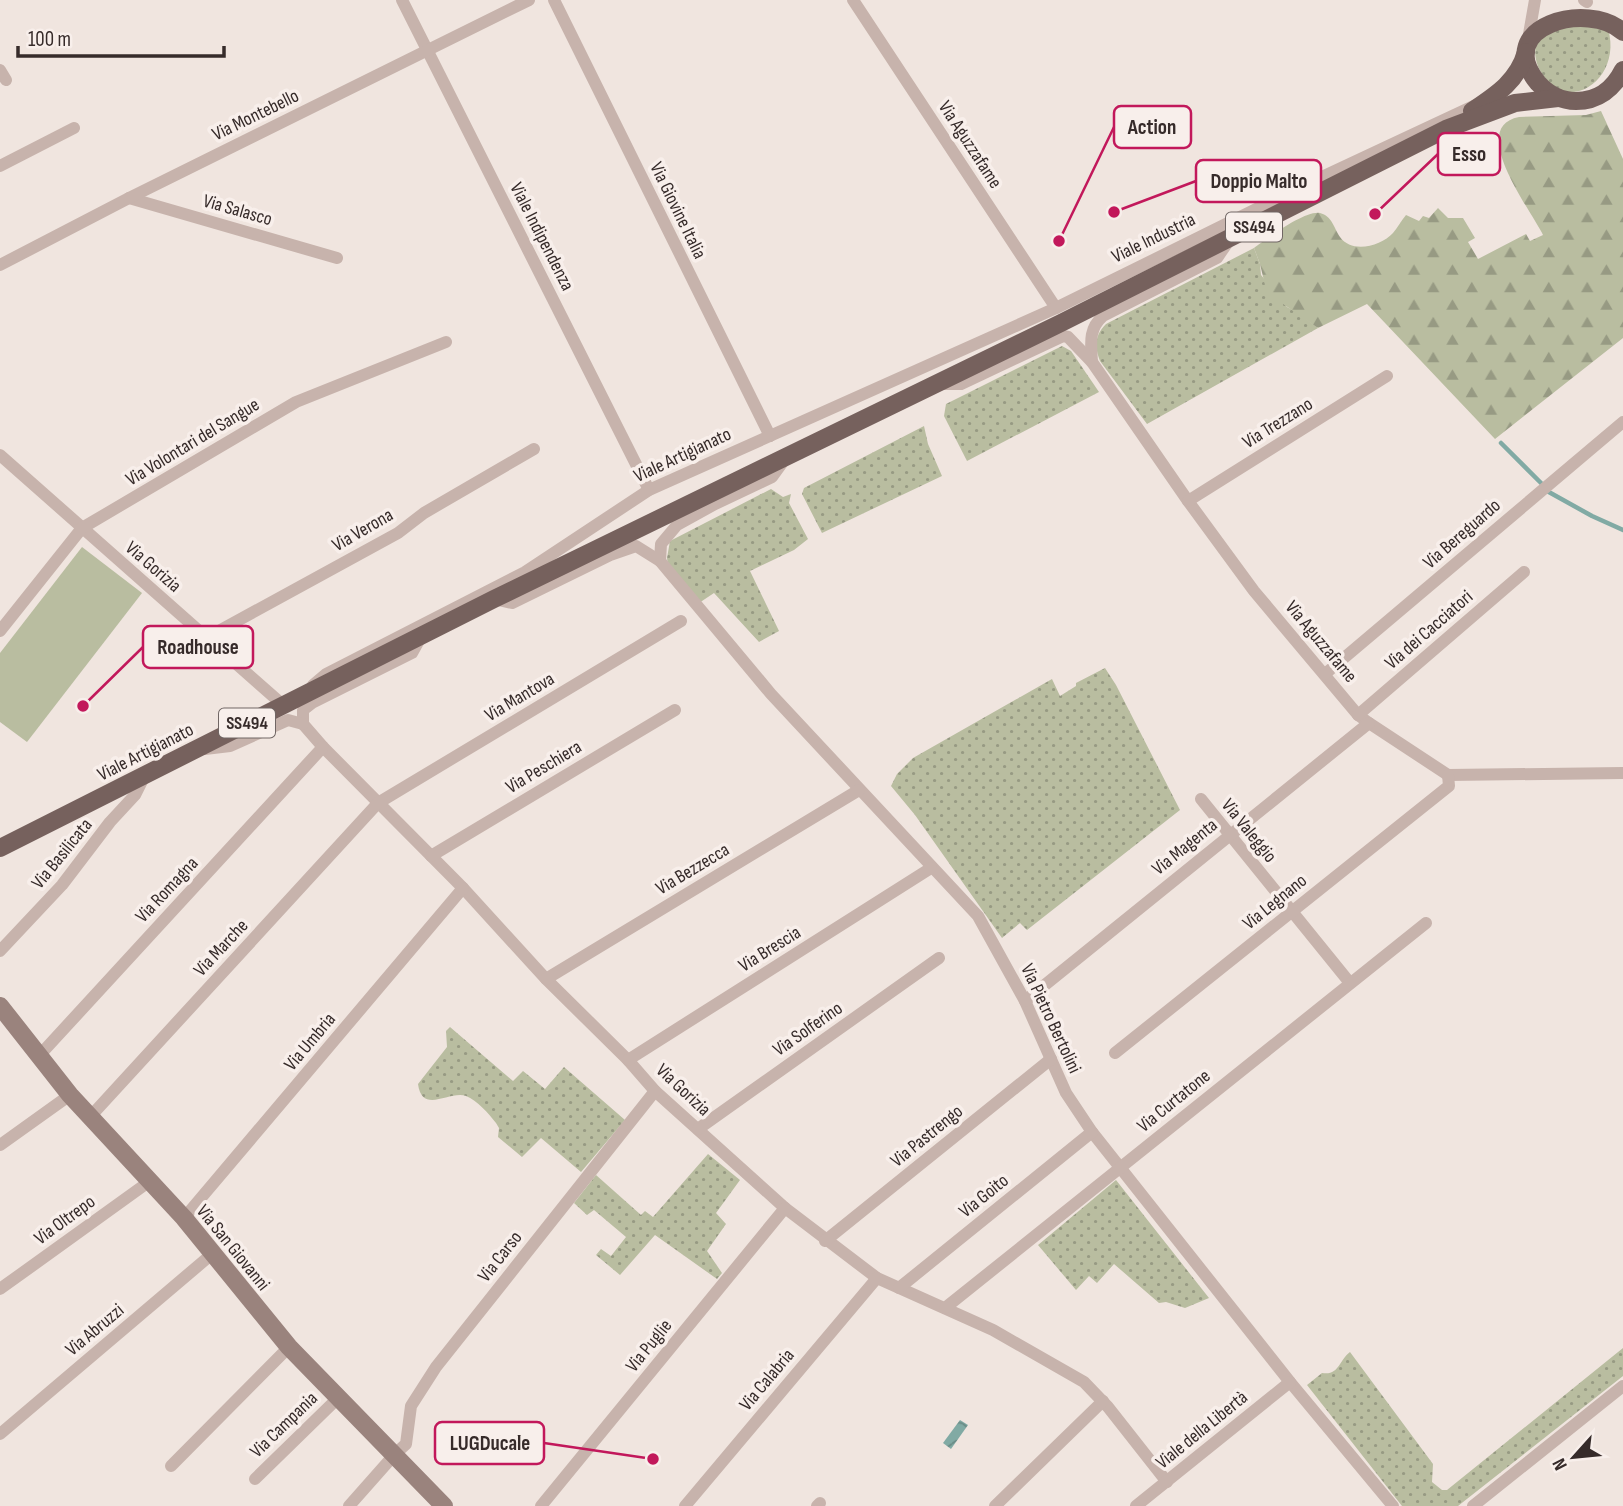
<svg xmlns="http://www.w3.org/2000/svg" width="1623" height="1506" viewBox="0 0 1623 1506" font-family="'Sofia Sans Condensed',sans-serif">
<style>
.grass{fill:url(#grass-dots)}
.forest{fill:url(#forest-firs)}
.pitch{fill:#b9bda0}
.water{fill:url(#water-waves)}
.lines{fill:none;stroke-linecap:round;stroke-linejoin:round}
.stream{stroke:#81aaa4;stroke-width:4.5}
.street{stroke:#c7b3ac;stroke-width:12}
.secondary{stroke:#9a837d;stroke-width:18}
.primary{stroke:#76615d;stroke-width:18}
.labels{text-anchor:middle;stroke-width:7;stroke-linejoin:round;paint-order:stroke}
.shield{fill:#f8efeb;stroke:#706664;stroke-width:2}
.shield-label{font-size:18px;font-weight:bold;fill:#362b2a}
.street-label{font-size:19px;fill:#362b2a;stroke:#f8efeb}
.leader{fill:none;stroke:#c2185b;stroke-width:2.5}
.callout-dot{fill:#c2185b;stroke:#f8efeb;stroke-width:2.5}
.callout{fill:#f8efeb;stroke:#c2185b;stroke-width:2.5}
.callout-label{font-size:21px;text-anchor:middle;font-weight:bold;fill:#362b2a}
</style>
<defs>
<pattern id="grass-dots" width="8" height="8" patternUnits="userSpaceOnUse" patternTransform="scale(1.75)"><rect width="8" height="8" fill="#b9bda0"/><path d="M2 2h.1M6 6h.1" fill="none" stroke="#979a83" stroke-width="1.8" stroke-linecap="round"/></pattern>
<pattern id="forest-firs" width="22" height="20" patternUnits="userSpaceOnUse" patternTransform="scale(1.75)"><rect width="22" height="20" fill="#b9bda0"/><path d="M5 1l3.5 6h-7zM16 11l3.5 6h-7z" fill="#979a83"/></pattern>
<pattern id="water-waves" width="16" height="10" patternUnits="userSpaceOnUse" patternTransform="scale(1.75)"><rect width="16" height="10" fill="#81aaa4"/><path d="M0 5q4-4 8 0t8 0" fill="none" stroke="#6a8b86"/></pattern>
</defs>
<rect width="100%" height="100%" fill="#f0e5df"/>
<g class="grass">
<path d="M1549,21L1608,29C1623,79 1567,117 1541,72C1536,64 1534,54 1536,45C1538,36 1545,28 1549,21Z"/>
<path d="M1254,248L1260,264L1261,275L1287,307L1297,312L1318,328L1147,424L1100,361C1094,346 1095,335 1106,324Z"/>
<polygon points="1062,346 1071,351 1099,392 967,461 944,416 946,404"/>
<polygon points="924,426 928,444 942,476 822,533 802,494 804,488"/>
<polygon points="771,489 783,497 791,494 789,503 808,539 794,550 750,571 779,631 759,642 714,593 699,603 668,566 667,558 670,541"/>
<polygon points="1105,668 1116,685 1180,810 1027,930 1020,923 1002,938 915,815 891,786 897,774 913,758 1052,679 1060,696 1076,686 1076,683"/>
<path d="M450,1027L513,1081L523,1071L545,1089L564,1067L625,1120L581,1172L541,1138L522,1157L498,1137L499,1128L496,1123C489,1114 477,1100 466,1096C450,1090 422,1115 418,1084L447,1047L446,1031Z"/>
<polygon points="708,1154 740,1180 716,1213 726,1224 707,1251 722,1273 717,1279 655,1235 620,1275 596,1255 601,1249 611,1256 626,1237 594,1210 587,1215 574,1203 596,1175 641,1215 645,1211 653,1217"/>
<polygon points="1116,1180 1209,1298 1185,1308 1166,1302 1159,1303 1114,1264 1097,1283 1089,1276 1076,1290 1038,1245"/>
<path d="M1623,1348V1376L1458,1506H1402L1307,1385L1322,1373C1339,1376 1339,1360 1350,1352L1433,1464L1432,1482L1442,1490H1447Z"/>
</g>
<path class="forest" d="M1601,111L1623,159V338L1495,439L1367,304L1318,328L1270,295L1265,285L1260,264L1254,248C1266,239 1305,210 1320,213C1332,216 1334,228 1340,237C1352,254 1381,246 1393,233C1398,227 1401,221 1406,215L1419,221L1423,216L1429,218L1438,208L1448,218H1463L1475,238L1468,242L1478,259L1526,234L1530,241L1543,235C1533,213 1466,127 1519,117L1586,115Z"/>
<polygon class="pitch" points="82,547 142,593 27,742 0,722 0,653"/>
<polygon class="water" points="960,1420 968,1425 951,1449 943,1443"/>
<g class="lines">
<g class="stream">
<polyline points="1501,443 1542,484"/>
<polyline points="1547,491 1592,516 1623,530"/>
</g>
<g class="street">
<polyline points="402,0 649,490"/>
<polyline points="554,0 770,436"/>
<polyline points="853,0 1056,308"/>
<polyline points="1584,0 1587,2"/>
<polyline points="1529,34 1535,0"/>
<polyline points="0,70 6,80"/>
<polyline points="0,166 74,128"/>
<polyline points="129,198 337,258"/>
<polyline points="0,265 129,198 529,0"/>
<path d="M1092,362C1091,344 1088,329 1103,316L1217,258L1230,239"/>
<polyline points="940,384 961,384 1063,336 1068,337 1092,362 1188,501 1254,591 1358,715 1369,723 1448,775 1623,773"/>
<polyline points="0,455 283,705"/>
<polyline points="1188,501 1387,376"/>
<polyline points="660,561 661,544 677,525 715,504 772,477 785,459"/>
<polyline points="494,599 512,603 610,555 636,546 660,561 771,694 978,916 1025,1001 1066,1093 1092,1132 1290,1382 1393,1506"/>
<polyline points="0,631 82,528 296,402 446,342"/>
<polyline points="206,638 398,533 424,513 534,449"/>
<polyline points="1325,674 1623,422"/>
<polyline points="313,685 326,674 525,572 649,490 1056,308 1305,185 1478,104"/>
<polyline points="1358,715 1524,572"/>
<polyline points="303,724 323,747 463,888 546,979 628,1060 655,1091 785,1208 877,1278 993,1330 1084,1382 1108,1407 1167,1482"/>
<polyline points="303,724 303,710 312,703 412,653 422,635"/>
<polyline points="205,749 230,746 288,720 303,724"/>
<polyline points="1201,799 1350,983"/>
<polyline points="431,856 675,710"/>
<polyline points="0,951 62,885 110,822 135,795 145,775"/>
<polyline points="546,979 859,790"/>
<polyline points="1025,1001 1369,723"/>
<polyline points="1115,1053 1449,786 1448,775"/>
<polyline points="38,1057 323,747"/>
<polyline points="628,1060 931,868"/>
<polyline points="90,1117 378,803 681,621"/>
<polyline points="698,1129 939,958"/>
<polyline points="0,1145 70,1095"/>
<polyline points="184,1218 463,888"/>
<polyline points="825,1241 1051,1059"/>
<polyline points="899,1288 1092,1132"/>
<polyline points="0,1289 150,1181"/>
<polyline points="945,1308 1426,923"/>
<polyline points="0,1434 212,1254"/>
<polyline points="171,1466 289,1347"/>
<polyline points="255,1479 338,1398"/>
<polyline points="349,1506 395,1454 406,1444 411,1406 436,1367 655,1091"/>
<polyline points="541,1506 785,1208"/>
<polyline points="685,1506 877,1278"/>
<polyline points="817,1506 820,1503"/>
<polyline points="995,1506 1103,1401"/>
<polyline points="1136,1506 1290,1382"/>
<polyline points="1473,1506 1623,1386"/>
</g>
<polyline class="secondary" points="0,1006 70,1095 184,1218 289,1347 444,1506"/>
<g class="primary">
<path d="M1623,32C1589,0 1491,26 1538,83C1548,94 1562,101 1576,101C1598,101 1614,88 1623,70"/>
<path d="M1472,111C1496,95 1518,81 1526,52"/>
<polyline points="0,848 494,599 1061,323 1446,129 1515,103 1558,98"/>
</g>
</g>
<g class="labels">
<g class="shield">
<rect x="1226" y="212.5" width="56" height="29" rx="5"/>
<rect x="219" y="708.5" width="56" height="29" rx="5"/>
</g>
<g class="shield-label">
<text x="1254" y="233">SS494</text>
<text x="247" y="729">SS494</text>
</g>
<g class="street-label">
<text transform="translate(255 114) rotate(-26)" y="7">Via Montebello</text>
<text transform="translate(971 144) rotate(57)" y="7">Via Aguzzafame</text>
<text transform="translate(238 209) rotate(16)" y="7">Via Salasco</text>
<text transform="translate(679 210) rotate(64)" y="7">Via Giovine Italia</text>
<text transform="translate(543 236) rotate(63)" y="7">Viale Indipendenza</text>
<text transform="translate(1153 237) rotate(-26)" y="7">Viale Industria</text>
<text transform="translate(1277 422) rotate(-32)" y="7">Via Trezzano</text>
<text transform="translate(192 441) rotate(-31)" y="7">Via Volontari del Sangue</text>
<text transform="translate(682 454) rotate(-25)" y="7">Viale Artigianato</text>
<text transform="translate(362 529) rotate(-30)" y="7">Via Verona</text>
<text transform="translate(1461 533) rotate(-41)" y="7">Via Bereguardo</text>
<text transform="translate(154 566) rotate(41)" y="7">Via Gorizia</text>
<text transform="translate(1428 629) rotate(-41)" y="7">Via dei Cacciatori</text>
<text transform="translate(1322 641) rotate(50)" y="7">Via Aguzzafame</text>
<text transform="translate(519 696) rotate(-31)" y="7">Via Mantova</text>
<text transform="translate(145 751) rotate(-27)" y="7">Viale Artigianato</text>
<text transform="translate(543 766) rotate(-31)" y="7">Via Peschiera</text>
<text transform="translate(1250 830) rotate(51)" y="7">Via Valeggio</text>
<text transform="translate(1184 846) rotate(-39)" y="7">Via Magenta</text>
<text transform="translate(61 853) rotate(-51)" y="7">Via Basilicata</text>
<text transform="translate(692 868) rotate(-31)" y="7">Via Bezzecca</text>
<text transform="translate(166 889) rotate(-47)" y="7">Via Romagna</text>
<text transform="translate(1274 901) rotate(-39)" y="7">Via Legnano</text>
<text transform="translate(220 947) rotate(-47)" y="7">Via Marche</text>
<text transform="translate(769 948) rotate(-32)" y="7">Via Brescia</text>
<text transform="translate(1052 1018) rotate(65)" y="7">Via Pietro Bertolini</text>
<text transform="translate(807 1028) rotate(-35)" y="7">Via Solferino</text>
<text transform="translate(309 1041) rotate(-50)" y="7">Via Umbria</text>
<text transform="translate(684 1089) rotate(43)" y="7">Via Gorizia</text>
<text transform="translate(1173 1100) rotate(-39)" y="7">Via Curtatone</text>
<text transform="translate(926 1135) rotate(-39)" y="7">Via Pastrengo</text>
<text transform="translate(983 1195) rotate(-39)" y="7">Via Goito</text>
<text transform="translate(64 1219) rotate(-36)" y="7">Via Oltrepo</text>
<text transform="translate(234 1247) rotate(51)" y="7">Via San Giovanni</text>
<text transform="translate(499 1256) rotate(-52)" y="7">Via Carso</text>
<text transform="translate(94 1329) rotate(-40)" y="7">Via Abruzzi</text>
<text transform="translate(648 1345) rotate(-51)" y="7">Via Puglie</text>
<text transform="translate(766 1379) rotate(-50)" y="7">Via Calabria</text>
<text transform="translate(283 1424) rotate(-44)" y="7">Via Campania</text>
<text transform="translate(1201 1429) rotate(-39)" y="7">Viale della Libertà</text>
</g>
</g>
<path class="leader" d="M1059 241L1114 127M1375 214L1438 154M1114 212L1196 181M83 706L143 647M653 1459L544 1443"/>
<g class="callout-dot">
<circle cx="1059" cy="241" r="7"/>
<circle cx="1375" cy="214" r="7"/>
<circle cx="1114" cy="212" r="7"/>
<circle cx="83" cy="706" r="7"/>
<circle cx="653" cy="1459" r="7"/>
</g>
<g class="callout">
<rect x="1114" y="106" width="77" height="42" rx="7"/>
<rect x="1438" y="133" width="62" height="42" rx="7"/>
<rect x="1196" y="160" width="125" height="42" rx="7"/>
<rect x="143" y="626" width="110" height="42" rx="7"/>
<rect x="435" y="1422" width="109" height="42" rx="7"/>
</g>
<g class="callout-label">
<text x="1152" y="134">Action</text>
<text x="1469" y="161">Esso</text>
<text x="1259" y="188">Doppio Malto</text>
<text x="198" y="654">Roadhouse</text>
<text x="490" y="1450">LUGDucale</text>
</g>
<g transform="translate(1574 1457) rotate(243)" stroke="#f8efeb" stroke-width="5" paint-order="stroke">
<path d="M0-5L12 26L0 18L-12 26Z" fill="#362b2a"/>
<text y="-10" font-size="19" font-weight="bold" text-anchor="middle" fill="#362b2a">N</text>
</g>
<path d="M18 46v10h206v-10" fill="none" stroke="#362b2a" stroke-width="3.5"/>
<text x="28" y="46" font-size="21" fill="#362b2a" stroke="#f8efeb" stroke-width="5" paint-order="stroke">100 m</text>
</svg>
